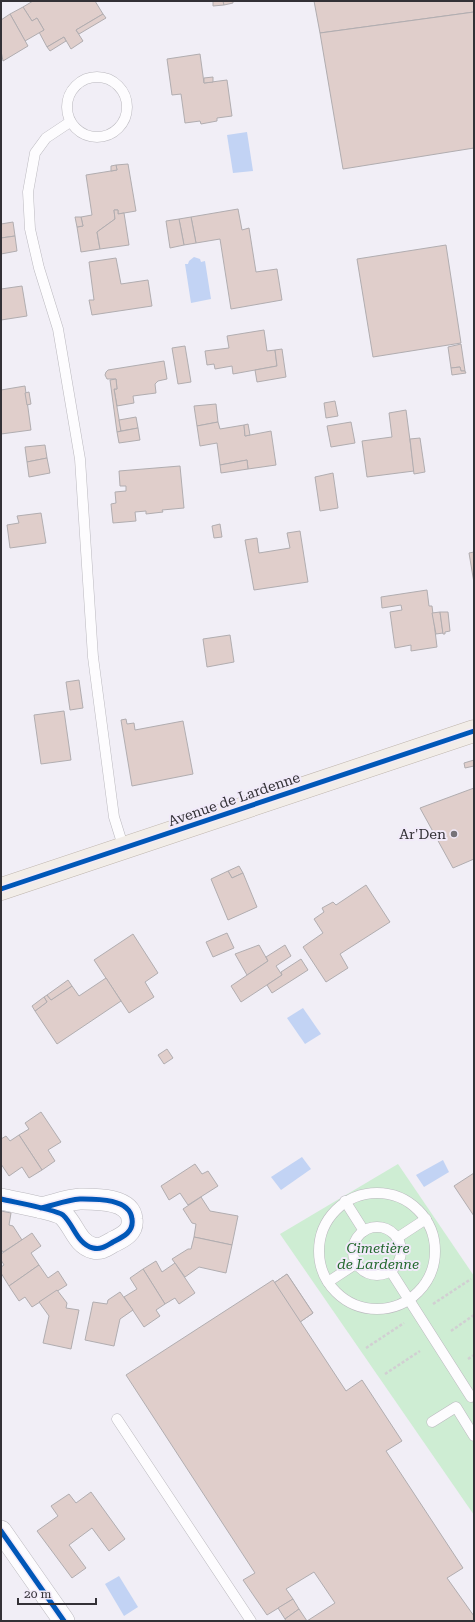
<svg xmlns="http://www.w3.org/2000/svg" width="475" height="1622" viewBox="0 0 475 1622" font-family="'Roboto Serif',serif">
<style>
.green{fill:#ceedd3}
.water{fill:#c2d3f4}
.building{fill:#e0cecb;stroke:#b1adb0}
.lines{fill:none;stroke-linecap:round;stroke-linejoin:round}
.lane-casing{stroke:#bbb9bf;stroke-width:11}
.street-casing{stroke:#bbb9bf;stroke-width:22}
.primary-casing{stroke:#beb5ad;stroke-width:23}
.path{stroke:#d1cfd2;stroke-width:2.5;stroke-dasharray:3 2;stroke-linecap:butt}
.lane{stroke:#fdfcfe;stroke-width:10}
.street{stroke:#fdfcfe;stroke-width:21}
.primary{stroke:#f2ede8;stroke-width:22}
.cycleway-casing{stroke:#f1eaf9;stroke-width:8}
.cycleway{stroke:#0057b8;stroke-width:5}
.poi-dot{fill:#767379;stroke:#f1eaf9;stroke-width:1.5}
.labels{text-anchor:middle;stroke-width:4;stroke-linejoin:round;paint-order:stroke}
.street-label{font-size:14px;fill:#333136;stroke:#f1eaf9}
.poi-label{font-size:14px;fill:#333136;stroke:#f1eaf9;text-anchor:end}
.park-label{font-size:14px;font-style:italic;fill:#22682d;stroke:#f1eaf9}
</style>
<rect width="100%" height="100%" fill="#f1eef6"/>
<polygon class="green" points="398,1164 474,1276 474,1515 280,1234"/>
<g class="water">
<polygon points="247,132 253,171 233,173 227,135"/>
<polygon points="194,257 200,259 201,262 205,261 211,299 191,303 185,264 188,264 189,261"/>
<polygon points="303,1008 321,1034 305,1044 287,1018"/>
<polygon points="302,1157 311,1169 281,1190 271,1177"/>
<polygon points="443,1160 449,1172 424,1187 416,1175"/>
<polygon points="119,1576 138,1607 124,1616 105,1584"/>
</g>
<g class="building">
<polygon points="33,1 95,1 103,14 76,30 83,41 71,49 64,37 47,47 39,32 44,30 37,18 32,21 23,7"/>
<polygon points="213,1 223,1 224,5 213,6"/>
<polygon points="223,1 233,1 233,3 224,5"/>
<polygon points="314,1 474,1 474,12 320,33"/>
<polygon points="23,7 32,21 37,18 44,30 25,41 10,14"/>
<polygon points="474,12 474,148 343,169 320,33"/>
<polygon points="10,14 28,46 3,61 1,51 1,20"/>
<polygon points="103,14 106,18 79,34 76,30"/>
<polygon points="64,37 66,41 50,51 47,47"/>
<polygon points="200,54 204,83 227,80 232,116 217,118 217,121 201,124 200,121 185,123 181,94 172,95 167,59"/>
<polygon points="213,77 213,82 204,83 204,78"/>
<polygon points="128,164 136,211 118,214 118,210 114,210 115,219 97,232 100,249 81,252 77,227 83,226 81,217 92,215 86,175 117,170 116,165"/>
<polygon points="116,165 117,170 111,171 111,166"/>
<polygon points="238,209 242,230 249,228 256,272 277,269 282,300 231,309 220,239 196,243 191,217"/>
<polygon points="114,210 118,210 118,214 124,213 129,245 100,249 97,232 115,219"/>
<polygon points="75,217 81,217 83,226 77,227"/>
<polygon points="191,217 196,243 184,245 179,219"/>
<polygon points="179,219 184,245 170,248 166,221"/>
<polygon points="13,222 15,236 1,238 1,224"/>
<polygon points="15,236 17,251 1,254 1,238"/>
<polygon points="446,245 461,343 373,357 357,259"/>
<polygon points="116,258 121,284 148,280 152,306 92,315 89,300 94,300 89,262"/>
<polygon points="22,286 27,316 1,320 1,289"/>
<polygon points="264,330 267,351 275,350 277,366 233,374 232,366 215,369 214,364 207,365 205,351 229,348 227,336"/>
<polygon points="461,344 465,371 461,371 460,367 451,368 448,347"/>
<polygon points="185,346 191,382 178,384 172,348"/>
<polygon points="282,349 286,377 257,382 255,370 277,366 275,350"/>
<polygon points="164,361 167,379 158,381 155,384 156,393 133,396 134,403 117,406 114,389 117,389 116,379 107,379 105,375 106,372 108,370"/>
<polygon points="460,367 461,371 465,371 466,373 452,375 451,368"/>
<polygon points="116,379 117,389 114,389 121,431 117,432 110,380"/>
<polygon points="25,386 31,430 1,434 1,390"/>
<polygon points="29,392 31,404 27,405 25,393"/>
<polygon points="335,401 338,416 326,418 324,403"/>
<polygon points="216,404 218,422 197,426 194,406"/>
<polygon points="406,410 414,471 367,477 362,441 392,437 389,413"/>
<polygon points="136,417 138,428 121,431 119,420"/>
<polygon points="218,422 220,429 244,425 245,436 271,431 276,465 248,469 247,460 220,465 217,443 200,446 197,426"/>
<polygon points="351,422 355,443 331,447 327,426"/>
<polygon points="248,424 250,435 245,436 244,425"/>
<polygon points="138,428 140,440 119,443 117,432"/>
<polygon points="420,438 425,472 414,474 410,439"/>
<polygon points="45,445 47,458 27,462 25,447"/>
<polygon points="47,458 50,473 29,477 27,462"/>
<polygon points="247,460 248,469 221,473 220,465"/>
<polygon points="180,466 184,508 162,510 163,512 146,514 146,511 135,512 136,521 113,523 111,504 116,503 115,492 126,491 126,486 120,486 119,471"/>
<polygon points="333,473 338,508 320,511 315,477"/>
<polygon points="41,513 46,543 10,548 7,525 19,523 17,516"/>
<polygon points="220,524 222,537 214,538 212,526"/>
<polygon points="300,531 308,582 254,590 245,540 257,538 259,553 290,548 287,533"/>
<polygon points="474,552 474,583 469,553"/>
<polygon points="427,590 429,606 432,606 437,647 411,651 411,645 395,648 390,612 402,610 401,605 382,608 381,597"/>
<polygon points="440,612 443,633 436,634 432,613"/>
<polygon points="440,612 448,612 450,631 445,632 445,634 443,634"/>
<polygon points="230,635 234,662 207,667 203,639"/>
<polygon points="79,680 83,708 70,710 66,682"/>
<polygon points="64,711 71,760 41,764 34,715"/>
<polygon points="126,719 127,724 134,723 135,730 183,721 193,774 132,786 121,720"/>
<polygon points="474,760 474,766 465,768 464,763"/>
<polygon points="474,788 474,859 453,868 420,808"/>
<polygon points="239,866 243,873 232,878 228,871"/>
<polygon points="228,871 232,878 243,873 257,907 228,920 211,879"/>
<polygon points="366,885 390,922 340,954 348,968 326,982 303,947 323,933 314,919 324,912 322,908 333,902 336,905"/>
<polygon points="227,933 234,948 213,957 206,942"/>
<polygon points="133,934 158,973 145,982 154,997 129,1013 94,960"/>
<polygon points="259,945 268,961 247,975 235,954"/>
<polygon points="285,945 291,956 276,966 282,975 241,1002 231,986 268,961 266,957"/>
<polygon points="301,959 308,970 272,993 267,985 282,975 281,972"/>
<polygon points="106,978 121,1001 57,1044 35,1011 47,1002 44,997 47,995 51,1000 72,986 79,996"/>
<polygon points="68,980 72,986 51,1000 47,995"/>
<polygon points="44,997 47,1002 35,1011 32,1006"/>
<polygon points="167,1049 173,1058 164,1064 158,1055"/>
<polygon points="41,1112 61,1142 48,1150 55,1161 42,1170 19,1135 29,1129 25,1123"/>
<polygon points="19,1135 42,1170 29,1178 22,1167 9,1176 1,1164 1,1139 6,1136 10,1141"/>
<polygon points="195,1164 202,1174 208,1171 218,1186 188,1205 180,1193 169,1200 161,1186"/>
<polygon points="474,1173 474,1216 454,1186"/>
<polygon points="201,1197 210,1211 238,1216 232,1245 194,1237 196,1224 192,1223 183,1209"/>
<polygon points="1,1211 11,1213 9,1225 13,1226 22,1240 3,1252 1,1249"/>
<polygon points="32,1233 41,1246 31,1253 39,1265 9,1286 1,1273 1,1267 4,1265 1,1260 1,1254"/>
<polygon points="194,1237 232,1245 226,1273 199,1267 185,1277 172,1259 188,1249 191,1249"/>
<polygon points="156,1261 162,1272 175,1263 195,1293 179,1304 175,1298 165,1304 143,1269"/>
<polygon points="39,1265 48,1278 58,1271 67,1285 32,1307 25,1297 19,1301 9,1286"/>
<polygon points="143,1269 165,1304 156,1310 160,1316 144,1327 124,1297 137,1289 130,1278"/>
<polygon points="287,1274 313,1313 300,1322 274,1283"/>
<polygon points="287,1274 313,1313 300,1322 274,1283"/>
<polygon points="273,1280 346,1391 362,1380 402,1441 386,1451 463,1568 447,1578 474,1616 474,1621 307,1621 335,1603 314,1572 286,1589 293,1599 267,1615 243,1580 255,1573 126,1375"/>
<polygon points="57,1290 67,1303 66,1308 79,1310 71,1349 43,1343 49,1316 39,1302"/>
<polygon points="120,1292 133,1310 120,1319 114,1346 85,1340 93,1302 107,1304 108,1300"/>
<polygon points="91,1492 125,1539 109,1551 92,1528 69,1545 86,1568 72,1578 37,1531 58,1516 51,1506 69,1494 76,1503"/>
<polygon points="293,1599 299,1609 285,1619 278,1608"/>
<polygon points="299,1609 307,1621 286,1621 285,1619"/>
</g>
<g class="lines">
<defs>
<g id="lane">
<circle cx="97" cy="107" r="30"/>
<polyline points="70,122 46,138 35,153 28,192 30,229 39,268 58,329 80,459 93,657 114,817 124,849"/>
<circle cx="377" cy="1251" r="58"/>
<polyline points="345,1201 364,1231"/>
<circle cx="377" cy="1251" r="24"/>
<polyline points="397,1238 426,1219"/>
<polyline points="390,1270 471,1397"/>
<polyline points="328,1282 357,1263"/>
<polyline points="117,1419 251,1621"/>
<polyline points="432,1422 456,1407 474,1436"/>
</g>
<g id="street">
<path d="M1,1199C13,1202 55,1209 63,1215C74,1225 77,1244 93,1248C101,1250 106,1246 113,1242C123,1237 134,1232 132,1219C130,1198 95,1199 80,1199C67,1200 54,1205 41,1208"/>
<polyline points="1,1531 64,1621"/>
</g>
<polyline id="primary" points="1,889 474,731"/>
</defs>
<use href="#lane" class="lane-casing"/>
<use href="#street" class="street-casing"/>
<use href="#primary" class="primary-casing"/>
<g class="path">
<polyline points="433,1304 471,1279"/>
<polyline points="451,1331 474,1315"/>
<polyline points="366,1348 404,1323"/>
<polyline points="468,1359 474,1355"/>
<polyline points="385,1374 420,1351"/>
</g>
<use href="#lane" class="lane"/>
<use href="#street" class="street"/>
<use href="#primary" class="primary"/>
<defs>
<g id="cycleway">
<polyline points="1,889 474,731"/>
<path d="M1,1199C13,1202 55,1209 63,1215C74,1225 77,1244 93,1248C101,1250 106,1246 113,1242C123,1237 134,1232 132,1219C130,1198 95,1199 80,1199C67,1200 54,1205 41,1208"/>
<polyline points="1,1531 64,1621"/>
</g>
</defs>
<use href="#cycleway" class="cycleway-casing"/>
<use href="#cycleway" class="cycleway"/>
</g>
<circle class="poi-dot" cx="454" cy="834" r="4"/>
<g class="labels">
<g class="street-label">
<text transform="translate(234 799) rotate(-19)" y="5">Avenue de Lardenne</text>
</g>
<g class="poi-label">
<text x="446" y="839">Ar'Den</text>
</g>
<g class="park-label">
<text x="378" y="1253">Cimetière<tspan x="378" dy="16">de Lardenne</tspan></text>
</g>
</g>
<rect width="475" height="1622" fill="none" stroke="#333136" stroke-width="4"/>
<path d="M18 1598v6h78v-6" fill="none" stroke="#333136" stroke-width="2"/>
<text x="24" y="1598" font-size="12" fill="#333136" stroke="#f1eaf9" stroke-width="3" paint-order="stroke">20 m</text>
</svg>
